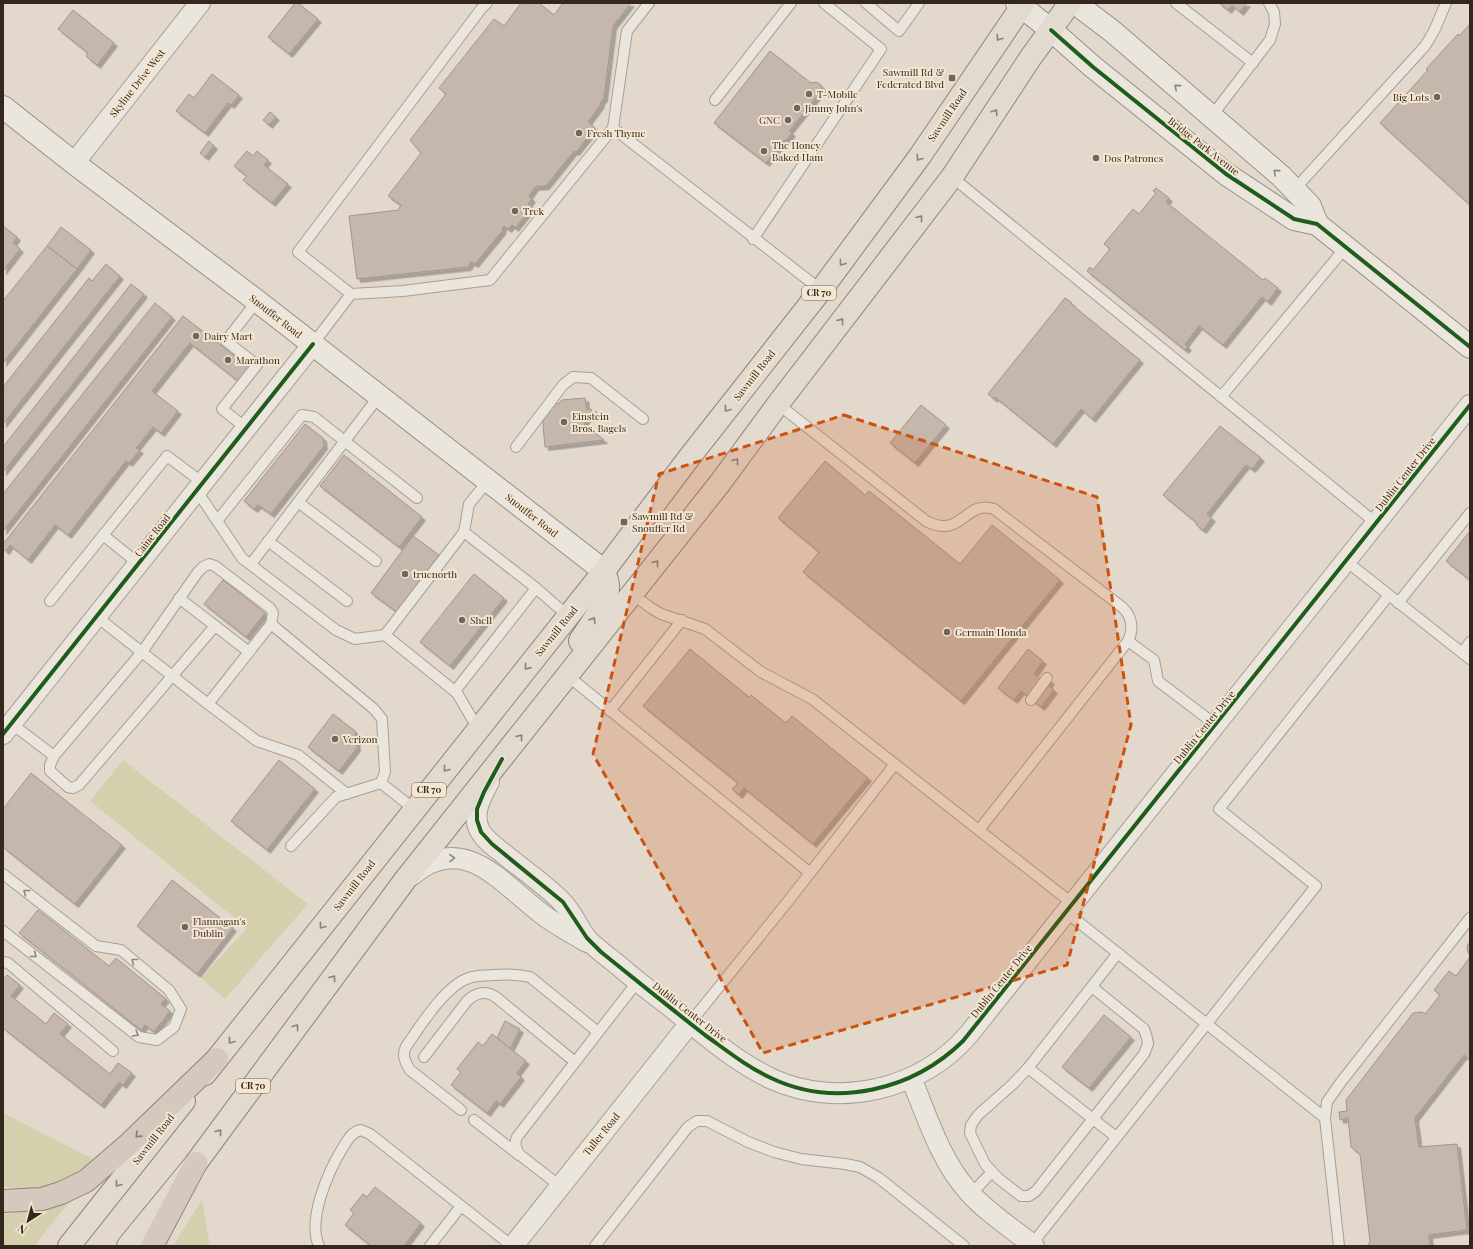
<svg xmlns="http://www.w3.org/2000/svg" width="1473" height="1249" viewBox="0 0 1473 1249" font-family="'Playfair Display',serif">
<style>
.green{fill:#d4d0ae}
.building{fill:#c6b7ad;stroke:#a2958b;filter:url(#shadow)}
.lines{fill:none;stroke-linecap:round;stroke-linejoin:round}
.lane-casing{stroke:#a79f95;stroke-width:12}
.street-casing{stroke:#a79f95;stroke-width:22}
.secondary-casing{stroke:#978e85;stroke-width:24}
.primary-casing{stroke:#8d847c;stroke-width:24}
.highway-casing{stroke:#8d847c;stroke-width:24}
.lane{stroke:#eae5dd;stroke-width:10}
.street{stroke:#eae5dd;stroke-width:20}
.secondary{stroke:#eae5dd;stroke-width:22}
.primary{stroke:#e2dacf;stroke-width:22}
.highway{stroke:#d5c9bd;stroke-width:22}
.cycleway-casing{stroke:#f4e6d1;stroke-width:6}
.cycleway{stroke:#1b5e20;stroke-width:4}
.oneway{stroke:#8c8076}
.oneway2{stroke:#90867e}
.oneway3{stroke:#85786e}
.marked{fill:#cd520f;fill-opacity:0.2;stroke:#cd520f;stroke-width:3;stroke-dasharray:8 5;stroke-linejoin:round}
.poi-dot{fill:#72655b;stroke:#f4e6d1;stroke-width:1.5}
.labels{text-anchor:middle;stroke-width:4;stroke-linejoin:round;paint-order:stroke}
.shield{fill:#f4e6d1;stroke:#6e6054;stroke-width:1}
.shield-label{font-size:9px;font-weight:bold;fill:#35271e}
.poi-label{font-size:10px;fill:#35271e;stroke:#f4e6d1;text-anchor:start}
.street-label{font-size:10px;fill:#35271e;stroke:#f4e6d1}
</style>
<defs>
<filter id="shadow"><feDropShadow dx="3.5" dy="3.5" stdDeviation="0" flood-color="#0004"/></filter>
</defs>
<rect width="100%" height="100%" fill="#e2d9cc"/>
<g class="green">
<polygon points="123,760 308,904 225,999 201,978 247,928 90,801"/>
<path d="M3,1113L95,1160C83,1169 64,1185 49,1187C35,1190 17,1189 3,1186Z"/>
<polygon points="71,1200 34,1246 3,1246 3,1215"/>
<polygon points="202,1200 210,1246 173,1246"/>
</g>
<g class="building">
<polygon points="295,3 298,3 318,19 289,54 268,37"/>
<polygon points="521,3 539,3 554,15 563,3 631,3 613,26 604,98 600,103 601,104 588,122 595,128 576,152 574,151 546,186 535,187 529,196 532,199 528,204 532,207 515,228 512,225 508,229 504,226 502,229 503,230 475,264 471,262 468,267 357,279 349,216 398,210 401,205 388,196 421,153 410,140 446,94 439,88 494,19 504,26"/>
<polygon points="1219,3 1247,3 1240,12 1232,5 1228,10"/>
<polygon points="73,10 114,43 97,65 86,56 88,53 58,29"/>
<polygon points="1470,24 1470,205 1380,123 1428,70 1426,69 1458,34 1459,36"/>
<polygon points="770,51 811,83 816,82 820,84 822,88 822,90 789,131 792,133 786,141 784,140 766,163 714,123"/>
<polygon points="212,74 239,95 231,105 228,103 205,133 176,111 189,94 194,98"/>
<polygon points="270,112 276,117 269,125 263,120"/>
<polygon points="209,141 214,146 205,157 200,153"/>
<polygon points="247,151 253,156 257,151 268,160 264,165 288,184 272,203 243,180 247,176 234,166"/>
<polygon points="1156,188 1169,198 1166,202 1263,280 1265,278 1278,288 1268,302 1262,297 1223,345 1199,326 1185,344 1188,347 1185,350 1087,271 1090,267 1093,270 1110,249 1104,244 1133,209 1139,214 1156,193 1153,191"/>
<polygon points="3,226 17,237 13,243 20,249 3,271"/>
<polygon points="61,227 91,250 77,269 47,246"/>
<polygon points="47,246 77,269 3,363 3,301"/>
<polygon points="106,264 120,276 3,424 3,387 89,278 92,281"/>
<polygon points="131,284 144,294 3,472 3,447"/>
<polygon points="1065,298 1072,303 1071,304 1140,360 1092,419 1081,409 1053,444 995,397 994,399 988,394"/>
<polygon points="155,303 172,317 3,531 3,494"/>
<polygon points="183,316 249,367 238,381 190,343 152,391 178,411 161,433 153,427 136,448 140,450 129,463 126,461 68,535 55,525 28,560 10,545 6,551 3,549 3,544"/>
<polygon points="585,398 587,410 591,409 592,412 597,412 598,417 587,418 584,424 604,440 545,447 542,413 552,400 558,404 562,400"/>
<polygon points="921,405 946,425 915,463 890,443"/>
<polygon points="305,424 323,438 324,446 271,514 258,505 254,509 244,501"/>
<polygon points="1220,426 1261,458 1252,469 1246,465 1207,514 1212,518 1203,530 1196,525 1197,523 1163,495"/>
<polygon points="344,455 422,517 399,547 320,486"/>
<polygon points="825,461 865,495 869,491 960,564 992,525 1060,580 961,701 803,572 819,552 778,518"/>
<polygon points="1470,531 1470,580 1446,561"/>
<polygon points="413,536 439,555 397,612 371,593"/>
<polygon points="474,574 504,598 450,666 420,642"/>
<polygon points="223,580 265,613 246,637 204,604"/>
<polygon points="690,649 749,697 751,695 786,723 792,716 868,778 813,844 744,788 739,795 732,789 738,783 643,706"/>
<polygon points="1028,649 1043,661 1034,674 1040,679 1043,675 1051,681 1048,685 1054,690 1041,707 1021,691 1014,700 998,688"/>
<polygon points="333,714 355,731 357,748 339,771 308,747"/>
<polygon points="279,760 315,789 267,850 231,821"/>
<polygon points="31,773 122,845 75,904 3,847 3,809"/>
<polygon points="172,880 233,928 197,974 137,926"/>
<polygon points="38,910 109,966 116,958 166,999 161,1004 170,1011 154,1032 145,1025 141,1030 19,933"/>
<polygon points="1470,942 1470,955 1468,953 1467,946"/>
<polygon points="1470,957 1470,1060 1464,1055 1415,1118 1419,1147 1457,1144 1467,1230 1429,1235 1430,1246 1367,1246 1370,1242 1360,1154 1351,1147 1348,1118 1340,1120 1339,1112 1347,1111 1346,1100 1413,1013 1422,1012 1425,1014 1440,995 1434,990 1449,971 1456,976"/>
<polygon points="7,975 20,985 11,996 46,1024 54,1013 68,1024 60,1034 110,1074 118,1063 132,1073 123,1085 119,1082 101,1105 3,1028 3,980"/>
<polygon points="1104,1015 1131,1037 1089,1088 1062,1067"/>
<polygon points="505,1021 520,1029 510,1049 497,1038"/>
<polygon points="492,1034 526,1061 517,1073 521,1077 500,1104 496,1101 487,1113 451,1085 461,1072 457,1069 478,1042 483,1046"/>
<polygon points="375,1187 421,1223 404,1246 371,1246 345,1225 354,1213 350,1210 363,1194 367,1197"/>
</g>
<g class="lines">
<defs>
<g id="lane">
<polyline points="866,3 899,31 919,3"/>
<polyline points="1176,3 1253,63"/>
<polyline points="715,100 791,3"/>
<polyline points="1211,117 1270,40 1275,24 1274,12 1269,3"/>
<polyline points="613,128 821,290"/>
<polyline points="952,177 1376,523"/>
<polyline points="1294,190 1425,46 1434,31 1446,3"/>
<polyline points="753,239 881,49 824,3"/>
<polyline points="351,294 298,252 481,9 487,3"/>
<polyline points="313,344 351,294 403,291 490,280 613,128 627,31 649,3"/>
<polyline points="1221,397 1346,247"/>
<path d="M778,404L926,521C962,540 965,499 994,509L1122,607C1132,616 1134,629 1128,641L979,830"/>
<polyline points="246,428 222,409 257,365 226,341 257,301"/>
<polyline points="516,447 563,385 573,377 591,378 643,419"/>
<polyline points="197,491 242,558 336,630 355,639 385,635 457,693 478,729"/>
<polyline points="298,502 376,561"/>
<polyline points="217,521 302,415 314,417 417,498"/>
<polyline points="464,532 469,504 488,481"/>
<polyline points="103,535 139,564"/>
<polyline points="268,541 347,601"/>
<polyline points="1346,561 1470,659"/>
<polyline points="251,564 379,396"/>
<polyline points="536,588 568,616"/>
<polyline points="632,594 651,608 661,614 705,629 761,672 812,699 1073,904"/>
<polyline points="179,598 249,652"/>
<polyline points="50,601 167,456 203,483"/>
<polyline points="1398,603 1470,513"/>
<polyline points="97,617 208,704 271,624 374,709 382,719 385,772 381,783"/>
<polyline points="385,635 464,532 536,588 455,691"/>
<polyline points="1128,641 1154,660 1158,681 1216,725"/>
<polyline points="1462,653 1470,642"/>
<polyline points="568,676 810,873"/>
<polyline points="1031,700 1047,678"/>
<polyline points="208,704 257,741 298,755 347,794"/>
<polyline points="610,711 682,620"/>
<polyline points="12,724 54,756 142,652 198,572 203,567 209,564 215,566 270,608 273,613 271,624"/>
<polyline points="54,756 50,765 50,771 68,787 73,788 79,785 215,626"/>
<polyline points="291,846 336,797 381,783 414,809"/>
<polyline points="3,874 96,946 121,950 169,990 181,1009 174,1027 157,1040 139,1037 3,931"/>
<polyline points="1066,912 1325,1118"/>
<polyline points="3,962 8,963 113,1051"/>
<polyline points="1092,987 1144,1029 1147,1038 1148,1044 1144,1054 1036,1191 1029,1196 1021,1196 999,1179 985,1164 970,1133 971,1125 978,1115 1013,1084 1028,1068 1118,953"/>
<polyline points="690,1023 789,900 895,764"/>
<path d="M424,1057L467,1001C476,992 487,990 497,998L575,1062"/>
<polyline points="1028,1068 1116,1137"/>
<path d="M461,1110L410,1070C405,1062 401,1054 407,1045C421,1025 446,985 469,978C477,975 486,976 494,975C507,974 517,974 530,977L598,1032"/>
<polyline points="474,1120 519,1155"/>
<path d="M560,1186L520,1155C516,1149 514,1144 517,1137L638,981"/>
<polyline points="971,1194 992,1172"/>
<polyline points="1032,1244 1316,886 1219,809 1389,595"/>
<path d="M319,1246C307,1220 328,1172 342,1149C347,1141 351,1132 361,1130L370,1134L512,1246"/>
<polyline points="430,1246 461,1206"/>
<polyline points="595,1246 688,1127 697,1121 707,1121 748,1142 774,1152 801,1159 845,1164 860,1167 879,1178 964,1246"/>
<polyline points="1339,1246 1325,1118 1327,1102 1341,1082 1470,918"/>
</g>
<g id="street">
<polyline points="74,163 200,3"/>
<polyline points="3,734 313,344"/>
<path d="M489,782C481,797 471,814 480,831C486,841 495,847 504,854C522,869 546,885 562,902C573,913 578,928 588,940C597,949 608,957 618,965C634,979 651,992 667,1004C698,1029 735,1062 772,1079C838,1109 922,1090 969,1034L1470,405"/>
<path d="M412,875C464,831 501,883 542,914C556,925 572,933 587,942"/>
<path d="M911,1078C927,1116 940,1160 968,1191C986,1212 1013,1229 1034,1246"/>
<polyline points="513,1246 690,1023"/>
</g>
<g id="secondary">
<polyline points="1017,3 1051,30 1093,67 1226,174 1294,219 1317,224 1470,347"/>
<polyline points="1075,3 1112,31 1281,176 1310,206 1317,224"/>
<polyline points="3,107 74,163 257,301 604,571"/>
</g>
<g id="primary">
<path d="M580,641C588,627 607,605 608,589C609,583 606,577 604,571"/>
<polyline points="205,1074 604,571 688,459 821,290 920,156 1024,3"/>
<polyline points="69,1246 184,1101"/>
<polyline points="128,1246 196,1163 405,880 720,483 778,404 952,177 1031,57 1070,3"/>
</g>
<g id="highway">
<polyline points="3,1201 42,1199 61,1193 86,1181 130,1143 217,1059"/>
<polyline points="152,1246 196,1163"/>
</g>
</defs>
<use href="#lane" class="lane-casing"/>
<use href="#street" class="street-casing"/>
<use href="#secondary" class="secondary-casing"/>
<use href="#primary" class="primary-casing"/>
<use href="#highway" class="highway-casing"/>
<use href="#lane" class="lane"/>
<use href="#street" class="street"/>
<use href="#secondary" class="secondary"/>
<use href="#primary" class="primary"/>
<use href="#highway" class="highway"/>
<defs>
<g id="cycleway">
<polyline points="1051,30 1093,67 1226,174 1294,219 1317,224 1470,347"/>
<polyline points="3,734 313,344"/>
<path d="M502,759L484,792L477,809V820L481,832L492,844L563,902L587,938L601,952C636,980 670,1008 705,1035C726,1050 747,1067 771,1078C836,1109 913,1090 963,1041L1470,405"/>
</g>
</defs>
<use href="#cycleway" class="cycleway-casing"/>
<use href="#cycleway" class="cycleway"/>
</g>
<defs><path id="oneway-chevron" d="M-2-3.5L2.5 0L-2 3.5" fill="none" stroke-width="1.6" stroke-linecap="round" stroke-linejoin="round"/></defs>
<g class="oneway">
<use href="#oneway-chevron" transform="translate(999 38) rotate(124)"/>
<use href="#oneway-chevron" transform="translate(995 112) rotate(-56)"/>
<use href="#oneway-chevron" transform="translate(919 158) rotate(126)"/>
<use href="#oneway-chevron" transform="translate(920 218) rotate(-52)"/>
<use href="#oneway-chevron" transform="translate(842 263) rotate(126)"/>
<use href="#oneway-chevron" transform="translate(841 321) rotate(-52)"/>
<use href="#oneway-chevron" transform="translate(727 409) rotate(128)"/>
<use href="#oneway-chevron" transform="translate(736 461) rotate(-53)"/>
<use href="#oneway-chevron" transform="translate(656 563) rotate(-52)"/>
<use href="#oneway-chevron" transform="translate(593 620) rotate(-58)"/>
<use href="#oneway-chevron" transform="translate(527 667) rotate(129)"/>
<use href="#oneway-chevron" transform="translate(520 737) rotate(-52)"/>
<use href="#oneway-chevron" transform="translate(446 769) rotate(128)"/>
<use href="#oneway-chevron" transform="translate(322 926) rotate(128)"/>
<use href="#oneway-chevron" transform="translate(333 978) rotate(-53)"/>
<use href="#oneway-chevron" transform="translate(296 1027) rotate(-53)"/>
<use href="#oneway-chevron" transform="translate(231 1041) rotate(128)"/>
<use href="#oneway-chevron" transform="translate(219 1132) rotate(-53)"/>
<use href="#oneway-chevron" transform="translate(118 1184) rotate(128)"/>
</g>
<g class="oneway2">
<use href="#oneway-chevron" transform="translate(1177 87) rotate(-139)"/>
<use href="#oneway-chevron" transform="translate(1276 172) rotate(-139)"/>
<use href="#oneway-chevron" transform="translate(452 858) rotate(-1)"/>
<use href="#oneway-chevron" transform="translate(26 892) rotate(-142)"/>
<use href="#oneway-chevron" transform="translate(34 955) rotate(38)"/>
<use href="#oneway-chevron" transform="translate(134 961) rotate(-141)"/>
<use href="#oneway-chevron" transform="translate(136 1034) rotate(30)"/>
</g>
<use class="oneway3" href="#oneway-chevron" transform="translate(138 1135) rotate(136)"/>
<path class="marked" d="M844,415L1097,497L1131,725L1067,965L763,1053L593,754L659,474Z"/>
<g class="poi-dot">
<rect x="948" y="74" width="8" height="8" rx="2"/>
<circle cx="809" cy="94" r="4"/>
<circle cx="1437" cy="97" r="4"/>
<circle cx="797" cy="108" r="4"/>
<circle cx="788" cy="120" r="4"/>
<circle cx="579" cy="133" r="4"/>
<circle cx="764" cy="151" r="4"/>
<circle cx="1096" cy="158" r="4"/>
<circle cx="515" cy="211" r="4"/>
<circle cx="196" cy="336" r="4"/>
<circle cx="228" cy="360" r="4"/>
<circle cx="564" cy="422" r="4"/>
<rect x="620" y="518" width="8" height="8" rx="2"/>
<circle cx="405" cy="574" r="4"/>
<circle cx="462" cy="620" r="4"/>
<circle cx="947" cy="632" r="4"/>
<circle cx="335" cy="739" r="4"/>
<circle cx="185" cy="927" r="4"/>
</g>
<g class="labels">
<g class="shield">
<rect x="802" y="286" width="34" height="14" rx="3"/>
<rect x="412" y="783" width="34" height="14" rx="3"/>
<rect x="236" y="1079" width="34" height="14" rx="3"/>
</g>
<g class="shield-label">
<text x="819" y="296">CR 70</text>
<text x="429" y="793">CR 70</text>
<text x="253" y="1089">CR 70</text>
</g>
<g class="poi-label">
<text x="944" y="76" text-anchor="end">Sawmill Rd &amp;<tspan x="944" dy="12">Federated Blvd</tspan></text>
<text x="817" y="98">T-Mobile</text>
<text x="1429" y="101" text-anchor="end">Big Lots</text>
<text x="805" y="112">Jimmy John's</text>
<text x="780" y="124" text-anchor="end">GNC</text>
<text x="587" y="137">Fresh Thyme</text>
<text x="772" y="149">The Honey<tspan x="772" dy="12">Baked Ham</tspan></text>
<text x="1104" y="162">Dos Patrones</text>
<text x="523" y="215">Trek</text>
<text x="204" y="340">Dairy Mart</text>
<text x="236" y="364">Marathon</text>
<text x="572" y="420">Einstein<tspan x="572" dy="12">Bros. Bagels</tspan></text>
<text x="632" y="520">Sawmill Rd &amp;<tspan x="632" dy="12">Snouffer Rd</tspan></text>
<text x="413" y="578">truenorth</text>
<text x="470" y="624">Shell</text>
<text x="955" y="636">Germain Honda</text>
<text x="343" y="743">Verizon</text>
<text x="193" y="925">Flannagan's<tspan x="193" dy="12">Dublin</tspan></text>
</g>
<g class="street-label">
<text transform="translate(137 83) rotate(-52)" y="4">Skyline Drive West</text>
<text transform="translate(947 115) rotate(-56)" y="4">Sawmill Road</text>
<text transform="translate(1204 146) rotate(38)" y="4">Bridge Park Avenue</text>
<text transform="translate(276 316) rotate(38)" y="4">Snouffer Road</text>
<text transform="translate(754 375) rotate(-52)" y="4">Sawmill Road</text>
<text transform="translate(1405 474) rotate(-52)" y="4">Dublin Center Drive</text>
<text transform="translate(532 515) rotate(38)" y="4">Snouffer Road</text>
<text transform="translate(152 535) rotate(-52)" y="4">Caine Road</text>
<text transform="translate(556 631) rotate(-51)" y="4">Sawmill Road</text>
<text transform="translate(1204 727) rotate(-51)" y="4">Dublin Center Drive</text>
<text transform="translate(354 885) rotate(-52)" y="4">Sawmill Road</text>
<text transform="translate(1001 981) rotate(-51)" y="4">Dublin Center Drive</text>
<text transform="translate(690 1012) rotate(38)" y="4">Dublin Center Drive</text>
<text transform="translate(601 1134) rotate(-51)" y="4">Tuller Road</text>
<text transform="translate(153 1139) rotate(-52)" y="4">Sawmill Road</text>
</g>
</g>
<rect width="1473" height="1249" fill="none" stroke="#35271e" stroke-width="8"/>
<g transform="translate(28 1221) rotate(216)" stroke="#f4e6d1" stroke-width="3" paint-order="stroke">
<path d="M0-3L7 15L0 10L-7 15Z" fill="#35271e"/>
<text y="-6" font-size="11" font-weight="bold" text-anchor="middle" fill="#35271e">N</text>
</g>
</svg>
